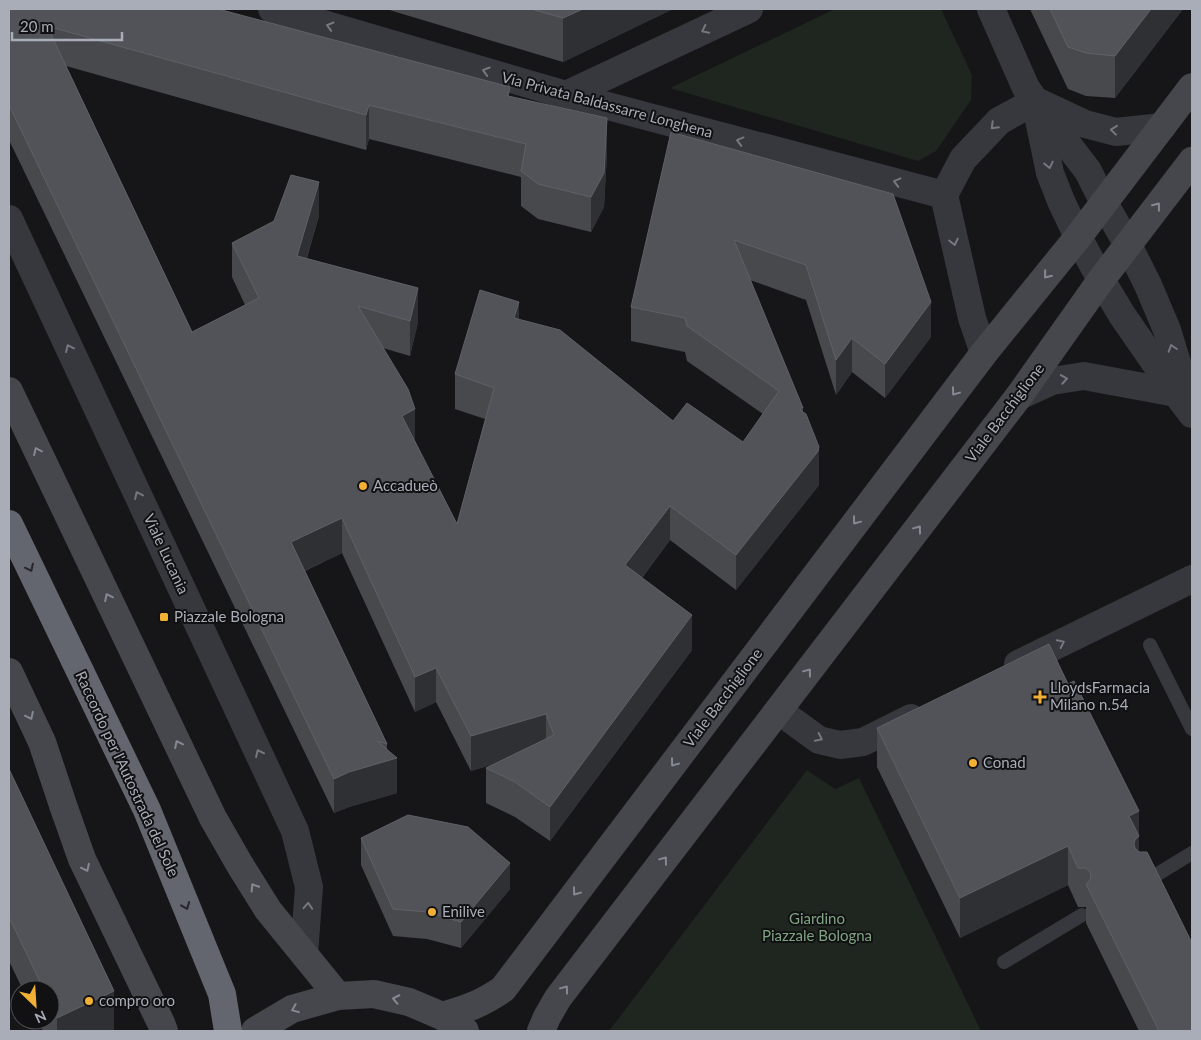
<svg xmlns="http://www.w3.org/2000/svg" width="1201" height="1040" viewBox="0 0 1201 1040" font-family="Lato,sans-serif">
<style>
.green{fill:#1e261f}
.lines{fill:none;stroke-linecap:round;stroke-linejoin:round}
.lane{stroke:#37383d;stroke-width:14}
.street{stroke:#37383d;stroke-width:28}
.secondary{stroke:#45474d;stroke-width:28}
.highway{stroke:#63666e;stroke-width:28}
.wall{fill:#47494d}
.shaded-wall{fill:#2f3033}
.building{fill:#525359;stroke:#5f6168}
.oneway{stroke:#757881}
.oneway2{stroke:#858993}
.oneway3{stroke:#26262a}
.poi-dot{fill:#f2b134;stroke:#111113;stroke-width:2}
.labels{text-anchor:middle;stroke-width:4;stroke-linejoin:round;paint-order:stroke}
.street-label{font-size:15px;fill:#a8adb8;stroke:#111113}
.poi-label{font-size:15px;fill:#a8adb8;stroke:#111113;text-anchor:start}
.park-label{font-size:15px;fill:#7fa381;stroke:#111113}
</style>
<rect width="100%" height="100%" fill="#161618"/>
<g class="green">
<polygon points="835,9 941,9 972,75 971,100 936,151 918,161 670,88"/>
<polygon points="807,770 835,789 859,778 981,1031 609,1031"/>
</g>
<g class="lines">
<g class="lane">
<polyline points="1150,645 1192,729"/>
<polyline points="1143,883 1192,853"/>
<polyline points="1004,962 1082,915"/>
</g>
<g class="street">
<polyline points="272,9 566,95 944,195"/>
<polyline points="991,9 1026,88 1035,101 1050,173 1061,201 1078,237 1101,280 1122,315 1176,393 1192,414"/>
<polyline points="566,95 749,9"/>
<polyline points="1038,102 1085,124 1116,132 1162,127"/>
<polyline points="1040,108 1088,171 1104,203 1128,245 1148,285 1167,330 1187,395"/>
<polyline points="9,219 295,831 309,887 304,954"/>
<polyline points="984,353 972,318 944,195 963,159 999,121 1035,101"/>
<polyline points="1019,396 1052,381 1084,376 1176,393"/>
<polyline points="1018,664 1192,579"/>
<polyline points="779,711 819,740 840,745 863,742 911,718"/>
</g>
<g class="secondary">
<polyline points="9,391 213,818 240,865 268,910 338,996"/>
<polyline points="9,672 42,742 64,808 82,859 161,1023 164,1031"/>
<path d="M442,1016C467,1009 481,1004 503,989L984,353L1078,237L1192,87"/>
<polyline points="255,1031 292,1009 338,996 374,994 409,1002 442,1016 465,1031"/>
<polyline points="541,1031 547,1017 558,998 1019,396 1101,280 1192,161"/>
</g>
<polyline class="highway" points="9,524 147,810 222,994 228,1031"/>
</g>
<g class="wall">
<polygon points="9,9 510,96 607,153 604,207 591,232 538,219 521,206 521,177 369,139 366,150 66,66 192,332 245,305 232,277 232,243 319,216 307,258 418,322 410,356 383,348 415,443 457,524 485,419 455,409 455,374 519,319 673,421 743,442 763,414 687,361 685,352 631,341 631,307 671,132 931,337 885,398 852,372 836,395 806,300 750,280 803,408 803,412 819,482 819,485 736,590 670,540 642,578 692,650 550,841 515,817 486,803 486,768 494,764 471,771 436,702 415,712 342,553 305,571 387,744 387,750 397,793 349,807 334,813 9,140"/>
<polygon points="386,9 673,9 563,62"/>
<polygon points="1030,9 1183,9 1115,98 1086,96 1068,89"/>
<polygon points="1068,684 1139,811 1139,851 1192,1031 1139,1031 1086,923 1086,907 1078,907 1068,885 960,938 877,767 877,728"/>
<polygon points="9,769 114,1031 43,1031 37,1020 50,1020 50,990 23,990 9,961"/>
<polygon points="361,838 510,889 461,948 427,939 393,936 361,865"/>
</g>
<g class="shaded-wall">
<polygon points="583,9 673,9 563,62 563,18"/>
<polygon points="1151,9 1183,9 1115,98 1115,56"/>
<polygon points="369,105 369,139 366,150 366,115"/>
<polygon points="607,118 607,153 604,207 591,232 591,197"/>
<polygon points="319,182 319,216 297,290 297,256"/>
<polygon points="418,288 418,322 410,356 410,321"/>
<polygon points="519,302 519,337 514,318"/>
<polygon points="931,302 931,337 885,398 885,364"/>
<polygon points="852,338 852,372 836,395 836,360"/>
<polygon points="415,409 415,443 402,416"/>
<polygon points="819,447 819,485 736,590 736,555"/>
<polygon points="670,506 670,540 625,600 625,565"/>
<polygon points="342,518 342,553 291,577 291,542"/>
<polygon points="692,615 692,650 550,841 550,807"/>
<polygon points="436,668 436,702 415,712 415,677"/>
<polygon points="546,714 546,749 471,771 471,736"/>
<polygon points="397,758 397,793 349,807 334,813 334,779 349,772"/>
<polygon points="1139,811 1139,875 1129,816"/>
<polygon points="1068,846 1068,885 960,938 960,898"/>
<polygon points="510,863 510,889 461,948 461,922"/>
<polygon points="114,991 114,1031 57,1031 57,1018"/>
</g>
<g class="building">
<polygon points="9,9 218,9 510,87 508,96 607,118 604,173 591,197 538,184 521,171 526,144 369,105 366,115 47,26 192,332 259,298 232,243 274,221 291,175 319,182 297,256 418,288 410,321 358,306 408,389 415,409 402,416 457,524 494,388 455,374 480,290 519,302 514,318 560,330 673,421 687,403 743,442 779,391 687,326 685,318 631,307 671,132 893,194 931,302 885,364 852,338 836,360 806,265 734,240 803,408 802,407 800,410 806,414 819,447 818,449 819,450 736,555 670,506 625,565 692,615 550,807 515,782 486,768 554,735 546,714 471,736 436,668 415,677 342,518 291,542 387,744 377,741 397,758 349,772 334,779 9,105"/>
<polygon points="531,9 583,9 563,18"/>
<polygon points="1050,9 1151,9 1115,56 1086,53 1068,47"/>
<polygon points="1049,644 1068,684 1074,681 1139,811 1129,816 1139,836 1135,840 1134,844 1135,848 1139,852 1147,852 1192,943 1192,1031 1159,1031 1086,884 1090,880 1091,875 1090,872 1086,868 1078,868 1068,846 960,898 877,728"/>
<polygon points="9,769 114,991 57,1018 50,1003 50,990 44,990 9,917"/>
<polygon points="408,815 468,827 510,863 461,922 427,912 393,909 361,838"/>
</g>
<defs><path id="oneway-chevron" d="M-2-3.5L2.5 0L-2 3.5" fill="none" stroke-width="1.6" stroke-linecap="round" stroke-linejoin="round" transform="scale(1.25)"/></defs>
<g class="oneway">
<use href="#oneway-chevron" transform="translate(330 26) rotate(-164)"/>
<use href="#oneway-chevron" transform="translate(705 30) rotate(154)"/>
<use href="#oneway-chevron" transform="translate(486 71) rotate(-164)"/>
<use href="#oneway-chevron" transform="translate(994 126) rotate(135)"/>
<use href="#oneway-chevron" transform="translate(1114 130) rotate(-174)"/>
<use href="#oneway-chevron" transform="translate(740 141) rotate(-165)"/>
<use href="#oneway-chevron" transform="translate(1049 165) rotate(78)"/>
<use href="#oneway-chevron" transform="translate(897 182) rotate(-165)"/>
<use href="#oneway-chevron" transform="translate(954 242) rotate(77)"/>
<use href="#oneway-chevron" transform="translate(69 348) rotate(-115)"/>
<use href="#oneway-chevron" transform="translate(1172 348) rotate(-108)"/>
<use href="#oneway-chevron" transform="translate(1064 379) rotate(-9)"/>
<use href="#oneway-chevron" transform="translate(138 495) rotate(-115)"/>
<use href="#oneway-chevron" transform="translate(1061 643) rotate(-26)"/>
<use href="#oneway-chevron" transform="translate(819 738) rotate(26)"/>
<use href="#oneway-chevron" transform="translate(259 753) rotate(-115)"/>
<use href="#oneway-chevron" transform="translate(308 906) rotate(-86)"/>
</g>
<g class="oneway2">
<use href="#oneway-chevron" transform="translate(1157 206) rotate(-52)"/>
<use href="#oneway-chevron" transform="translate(1047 275) rotate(129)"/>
<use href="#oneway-chevron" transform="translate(955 392) rotate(127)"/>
<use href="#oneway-chevron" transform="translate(37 451) rotate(-116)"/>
<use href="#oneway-chevron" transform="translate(856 521) rotate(127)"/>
<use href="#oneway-chevron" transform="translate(918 529) rotate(-53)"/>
<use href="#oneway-chevron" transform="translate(108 597) rotate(-116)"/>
<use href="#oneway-chevron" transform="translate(808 672) rotate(-53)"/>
<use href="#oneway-chevron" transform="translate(30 716) rotate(64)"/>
<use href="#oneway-chevron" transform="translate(178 744) rotate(-116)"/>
<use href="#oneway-chevron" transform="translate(674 763) rotate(127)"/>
<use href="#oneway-chevron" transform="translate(664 860) rotate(-53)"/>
<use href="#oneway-chevron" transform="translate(86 868) rotate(64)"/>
<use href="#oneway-chevron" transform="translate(254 887) rotate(-122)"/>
<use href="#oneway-chevron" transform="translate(576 892) rotate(127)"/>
<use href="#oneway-chevron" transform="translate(565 989) rotate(-53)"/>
<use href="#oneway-chevron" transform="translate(396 999) rotate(-168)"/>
<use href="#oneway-chevron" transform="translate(295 1009) rotate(158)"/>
</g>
<g class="oneway3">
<use href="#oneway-chevron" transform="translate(30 568) rotate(64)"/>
<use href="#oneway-chevron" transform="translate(186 906) rotate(68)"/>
</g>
<g class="poi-dot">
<circle cx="363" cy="486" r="5"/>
<rect x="159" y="612" width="10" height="10" rx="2.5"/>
<path d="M1037.5 689.5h5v5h5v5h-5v5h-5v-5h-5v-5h5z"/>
<circle cx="973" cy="763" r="5"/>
<circle cx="432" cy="912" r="5"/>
<circle cx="89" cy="1001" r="5"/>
</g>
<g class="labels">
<g class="street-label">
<text transform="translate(607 105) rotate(15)" y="5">Via Privata Baldassarre Longhena</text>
<text transform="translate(1005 413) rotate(-53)" y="5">Viale Bacchiglione</text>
<text transform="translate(166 554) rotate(65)" y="5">Viale Lucania</text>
<text transform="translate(723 698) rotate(-53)" y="5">Viale Bacchiglione</text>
<text transform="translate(127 774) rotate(65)" y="5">Raccordo per l'Autostrada del Sole</text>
</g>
<g class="poi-label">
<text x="373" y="491">Accadueò</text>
<text x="174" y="622">Piazzale Bologna</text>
<text x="1050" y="693">LloydsFarmacia<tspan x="1050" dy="17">Milano n.54</tspan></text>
<text x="983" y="768">Conad</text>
<text x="442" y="917">Enilive</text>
<text x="99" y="1006">compro oro</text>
</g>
<g class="park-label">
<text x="817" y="924">Giardino<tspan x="817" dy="17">Piazzale Bologna</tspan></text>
</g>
</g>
<rect width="1201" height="1040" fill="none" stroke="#a8adb8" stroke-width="20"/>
<g transform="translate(35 1005) rotate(155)"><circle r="24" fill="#111113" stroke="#4d4f55"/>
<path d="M0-4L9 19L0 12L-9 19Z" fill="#f2b134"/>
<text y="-8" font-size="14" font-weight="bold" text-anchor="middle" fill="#a8adb8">N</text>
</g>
<path d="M12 32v8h110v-8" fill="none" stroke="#a8adb8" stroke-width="2.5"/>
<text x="20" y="32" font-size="15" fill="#a8adb8" stroke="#111113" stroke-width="4" paint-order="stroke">20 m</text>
</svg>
